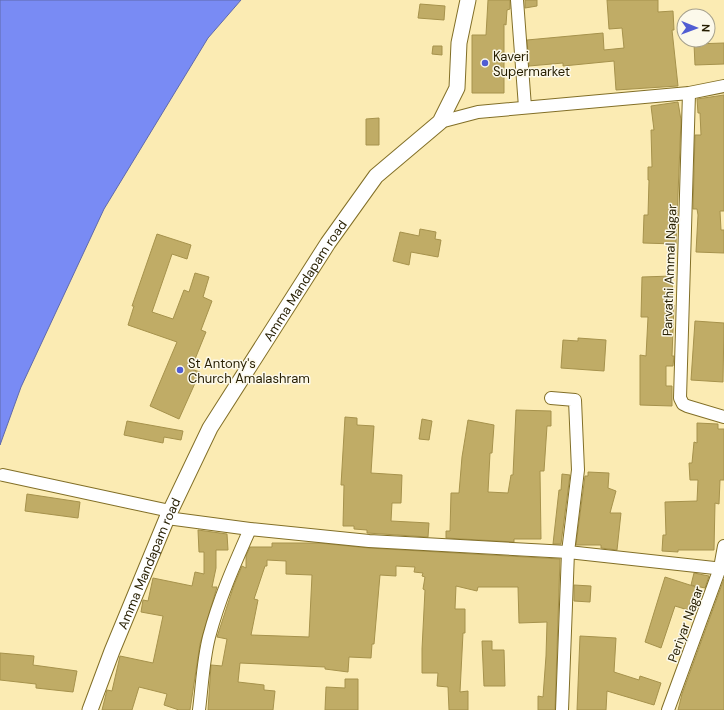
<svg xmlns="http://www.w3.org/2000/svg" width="724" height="710" viewBox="0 0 724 710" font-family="'DM Sans',sans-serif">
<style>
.water{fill:#798bf4;stroke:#606aab}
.building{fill:#c0ac66;stroke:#a6924c;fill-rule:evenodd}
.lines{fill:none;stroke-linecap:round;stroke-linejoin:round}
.minor-casing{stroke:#826f27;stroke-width:14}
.major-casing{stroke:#826f27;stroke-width:17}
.minor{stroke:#fff;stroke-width:12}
.major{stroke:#fff;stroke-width:15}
.poi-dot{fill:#515dd3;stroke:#fcf9eb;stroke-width:1.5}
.labels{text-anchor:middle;stroke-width:3;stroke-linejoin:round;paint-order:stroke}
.poi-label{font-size:13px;fill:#261e01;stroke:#fcf9eb;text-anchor:start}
.street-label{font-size:13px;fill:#261e01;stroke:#fcf9eb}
</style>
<rect width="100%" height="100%" fill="#fbebb3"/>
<polygon class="water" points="0,0 241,0 208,38 104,209 21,387 0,445"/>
<g class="building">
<polygon points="488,0 510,0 510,9 507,10 506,25 504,24 504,93 472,93 472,35 486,35"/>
<polygon points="525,0 537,0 537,6 525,8"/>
<polygon points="607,0 658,0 658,12 673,11 674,30 672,30 678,86 616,90 614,61 563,66 563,63 529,66 527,40 603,33 604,50 624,48 622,28 609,29"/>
<polygon points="420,4 445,6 444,20 418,18"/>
<polygon points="724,43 724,64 695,65 694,44"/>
<polygon points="433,46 442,46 442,55 432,54"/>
<polygon points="724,95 724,211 720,211 721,230 724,230 724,253 696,252 698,215 697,209 693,209 695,135 701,135 700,113 698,113 697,99"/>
<polygon points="678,102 681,120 676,244 643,243 644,215 648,215 649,180 648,180 648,167 652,167 651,130 654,130 651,106"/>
<polygon points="379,118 379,145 366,145 366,119"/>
<polygon points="420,229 436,232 435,239 441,240 438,257 411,252 409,265 393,261 400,232 419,236"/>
<polygon points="157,234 191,245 187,259 172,254 152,312 173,319 184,290 189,292 195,273 209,277 203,297 212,301 201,330 206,332 191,369 200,372 179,419 150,406 177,342 128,325 134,306 132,306"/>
<polygon points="672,276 673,305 674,305 672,356 674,356 673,366 666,366 666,386 672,386 672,406 640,405 640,355 646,356 648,317 641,317 642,277"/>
<polygon points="695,321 724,323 723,382 691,380"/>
<polygon points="578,338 606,340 604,371 561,368 563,340 578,341"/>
<polygon points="516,410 551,411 551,426 547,426 544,471 540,471 541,539 514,539 514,542 446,538 446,531 450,531 451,493 459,493 462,457 468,420 494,425 492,453 490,453 488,492 508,493 511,475 513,475"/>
<polygon points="345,417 357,418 357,425 374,426 371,473 402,475 401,503 392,503 391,521 429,523 428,537 367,533 367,530 354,529 354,526 343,526 344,485 341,485"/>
<polygon points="422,419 432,421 429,440 419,439"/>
<polygon points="127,421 183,431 181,440 164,437 163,443 124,435"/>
<polygon points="697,423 718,424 718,429 724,429 724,480 720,480 719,504 715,503 714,550 678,550 678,552 662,551 663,535 666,535 665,502 697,501 698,480 690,480 689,463 692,463 694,442 697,443"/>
<polygon points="588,472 609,473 608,488 616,491 610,513 621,513 617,550 601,548 601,545 576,545 585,476 588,476"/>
<polygon points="562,474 570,475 561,544 553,544 559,490 561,490"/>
<polygon points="27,494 80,502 78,518 25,511"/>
<polygon points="198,530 227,534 228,550 216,550 216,568 212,587 217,587 200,644 190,710 179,710 164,705 167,694 139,687 132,710 102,710 107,690 112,691 120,656 153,663 163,616 141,612 143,600 148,601 153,578 192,586 195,572 204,574 204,552 199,552"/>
<path d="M272,543H319L369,548L560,559L555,710H538V696L543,697L546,656L547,622L519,623L518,587H478L477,591L456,586L455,609H465V633H463L460,692L468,691V710H449L448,687L437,686L438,673H422V649L425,590L423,589L425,577L422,576L423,573L414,572L415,567L396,566V576L380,575L374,644H372L371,658L349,657L348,672L325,669V667L240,663L238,682L264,685V690L275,691L273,710H208L211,665L222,666L227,639L217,637L234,585L242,566L246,568V556L250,547H272ZM267,560L286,561V574L312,575L309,637L251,635L258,600L254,599L265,566H267Z"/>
<polygon points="694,573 709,576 705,588 691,585"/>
<polygon points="665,577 696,587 688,610 675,606 661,648 645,642"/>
<polygon points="724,579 724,710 678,710 682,694"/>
<polygon points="574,585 591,586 590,602 574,601"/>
<polygon points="580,636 616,638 614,672 639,680 640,676 661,683 654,705 607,691 606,710 577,710"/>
<polygon points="482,641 492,641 492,650 504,650 505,686 484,686"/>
<polygon points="0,653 34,656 33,665 77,671 73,692 36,688 36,684 0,680"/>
<polygon points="345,679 358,679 358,710 325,710 326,687 345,688"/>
</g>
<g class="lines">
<defs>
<g id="minor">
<polyline points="517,0 525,107"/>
<polyline points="689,93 680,398 683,404 687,406 724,417"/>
<polyline points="440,122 478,112 689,93 724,86"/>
<polyline points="551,398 575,400 578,470 568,552 562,710"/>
<polyline points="3,475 170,511"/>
<polyline points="167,518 250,529 369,541 568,552 724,569"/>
<path d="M199,710C202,686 203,661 209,637C219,599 234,565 250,529"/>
<polyline points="668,710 720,568 724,546"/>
</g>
<g id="major">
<path id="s1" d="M90,710L112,651L167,518L210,428L328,243L376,176L440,122L457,88L459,43L468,0"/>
</g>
</defs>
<use href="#minor" class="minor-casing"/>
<use href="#major" class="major-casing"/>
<use href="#minor" class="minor"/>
<use href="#major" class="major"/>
</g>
<g class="poi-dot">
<circle cx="485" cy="63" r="4"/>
<circle cx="180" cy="370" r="4"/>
</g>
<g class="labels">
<g class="poi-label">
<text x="493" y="61">Kaveri<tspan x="493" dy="15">Supermarket</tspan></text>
<text x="188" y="368">St Antony's<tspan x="188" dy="15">Church Amalashram</tspan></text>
</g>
<g class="street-label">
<text transform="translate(669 270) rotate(-88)" y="5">Parvathi Ammal Nagar</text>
<text dy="5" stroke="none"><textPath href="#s1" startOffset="482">Amma Mandapam road</textPath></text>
<text dy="5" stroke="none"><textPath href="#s1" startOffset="158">Amma Mandapam road</textPath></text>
<text transform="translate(685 624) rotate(-70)" y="5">Periyar Nagar</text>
</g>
</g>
<g transform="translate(696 28) rotate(91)"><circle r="19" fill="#fcf9eb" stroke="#a6a18d"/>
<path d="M0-3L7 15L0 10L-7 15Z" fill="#515dd3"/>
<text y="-6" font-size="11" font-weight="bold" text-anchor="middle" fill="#261e01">N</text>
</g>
</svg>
